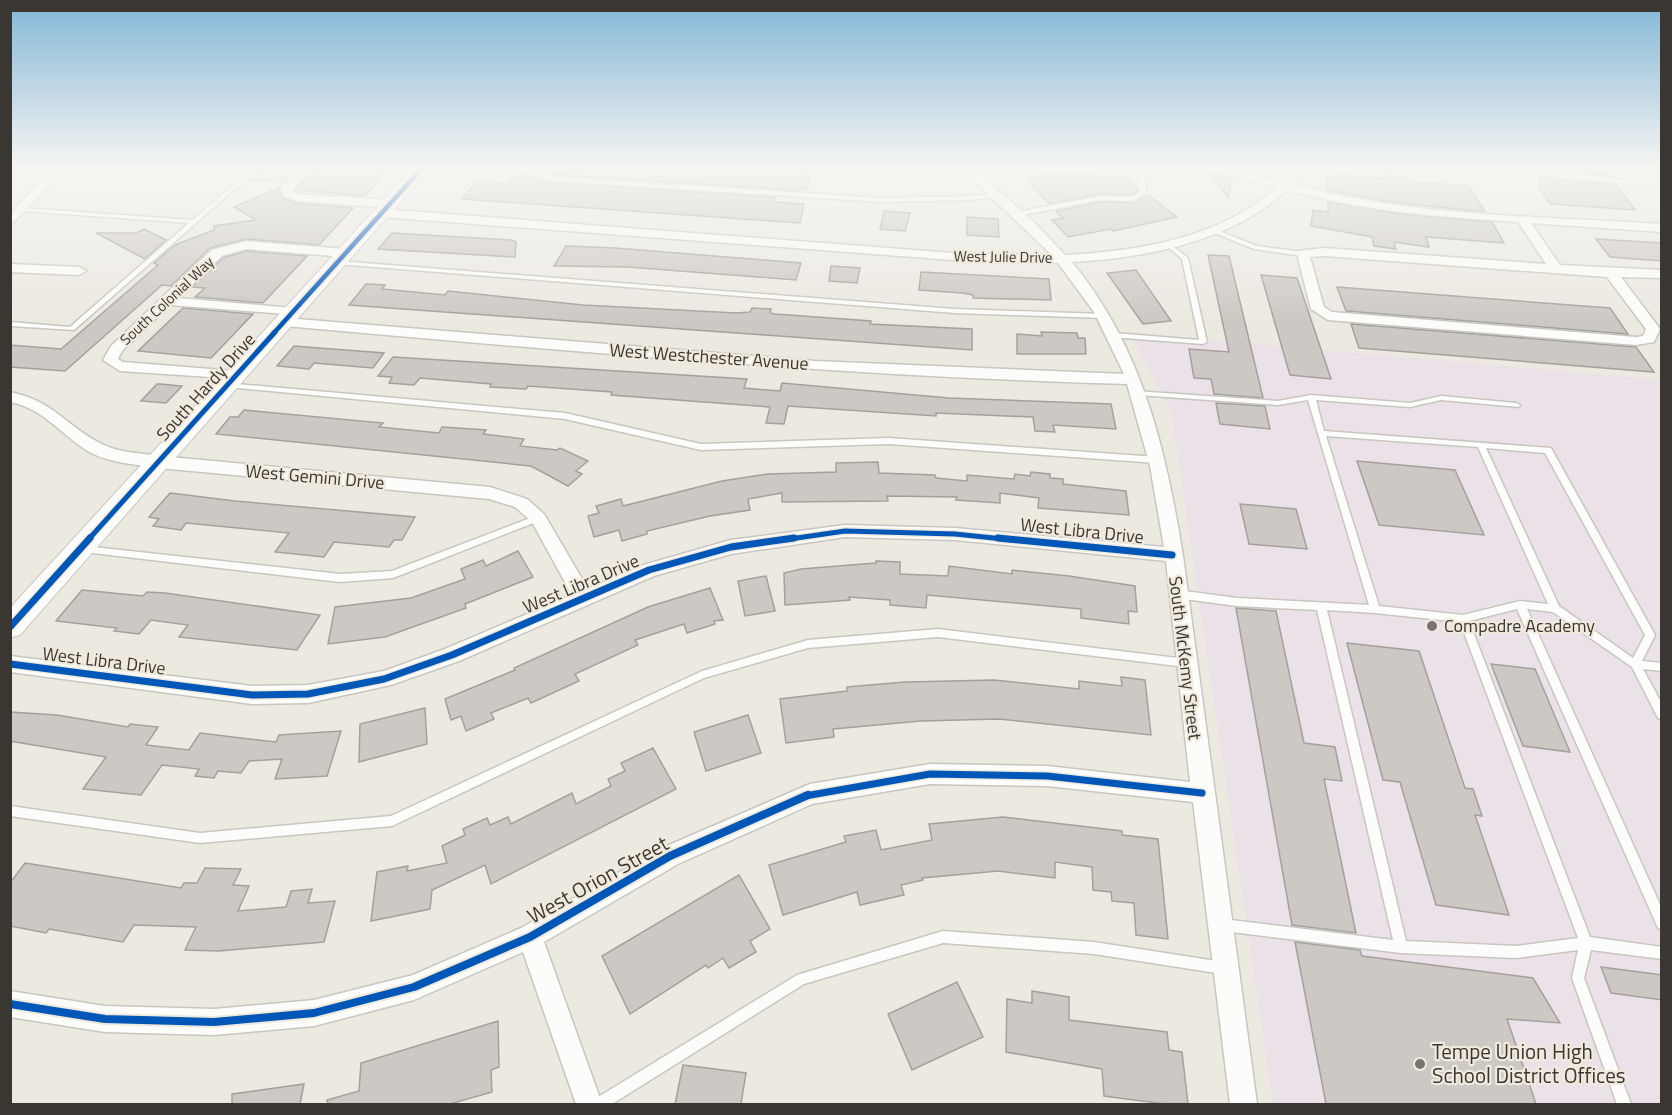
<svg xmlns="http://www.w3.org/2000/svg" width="1672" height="1115" viewBox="0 0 1672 1115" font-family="'Titillium Web',sans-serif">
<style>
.education{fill:#ebe1e8}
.building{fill:#ccc8c4;stroke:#a4a19d;stroke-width:1.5}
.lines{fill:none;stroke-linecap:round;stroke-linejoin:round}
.lane-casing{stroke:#c8c6c0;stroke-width:3}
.street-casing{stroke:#c8c6c0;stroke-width:3}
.secondary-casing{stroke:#c8c6c0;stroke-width:2}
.lane{fill:#fcfcfa;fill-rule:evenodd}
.street{fill:#fcfcfa;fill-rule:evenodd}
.secondary{fill:#fcfcfa;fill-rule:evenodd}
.cycleway-far3-casing{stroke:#f0eadd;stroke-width:8}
.cycleway-far2-casing{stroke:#f0eadd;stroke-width:8}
.cycleway-far1-casing{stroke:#f0eadd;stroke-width:10}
.cycleway-casing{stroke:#f0eadd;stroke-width:12}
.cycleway-far3{stroke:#0057b8;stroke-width:4.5}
.cycleway-far2{stroke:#0057b8;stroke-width:5}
.cycleway-far1{stroke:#0057b8;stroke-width:7}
.cycleway{stroke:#0057b8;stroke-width:8}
.poi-dot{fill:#787570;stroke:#f0eadd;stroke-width:2}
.labels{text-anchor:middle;stroke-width:4.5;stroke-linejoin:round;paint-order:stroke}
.far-street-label{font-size:15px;fill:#3a3733;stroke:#f0eadd}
.street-label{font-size:18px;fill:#3a3733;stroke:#f0eadd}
.poi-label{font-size:18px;fill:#3a3733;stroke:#f0eadd;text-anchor:start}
.near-street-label{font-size:21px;fill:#3a3733;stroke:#f0eadd}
.near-poi-label{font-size:21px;fill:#3a3733;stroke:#f0eadd;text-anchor:start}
</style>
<rect width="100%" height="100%" fill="#ece9e1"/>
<polygon class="education" points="1129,333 1661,380 1661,1104 1273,1104 1171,410"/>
<g class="building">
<polygon points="262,167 298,167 283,182 249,180"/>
<polygon points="317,167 392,167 364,196 295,190"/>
<polygon points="524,167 783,167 811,169 807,189 795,190 555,175"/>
<polygon points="1382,167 1400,167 1406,181 1469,186 1485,212 1384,201 1327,190 1327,172 1387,179"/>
<polygon points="1541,167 1605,167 1610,176 1541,169"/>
<polygon points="510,171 555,183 774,197 774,202 804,204 800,223 462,199 477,181 509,184"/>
<polygon points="1120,173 1137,187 1138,191 1131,195 1101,194 1049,204 1026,179 1050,174"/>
<polygon points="1210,173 1232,179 1228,198"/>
<polygon points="1540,178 1617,185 1635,210 1550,204 1540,188"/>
<polygon points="279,188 282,198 295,203 353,208 319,245 246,239 210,248 171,286 162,285 65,371 10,367 10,345 61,349 158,265 154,263 175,245 214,230 214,226 256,220 234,207"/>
<polygon points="1147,194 1177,217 1113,231 1111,229 1068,237 1052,220 1063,218 1056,211 1101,202 1133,203"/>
<polygon points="1328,202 1401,214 1492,222 1504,243 1426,237 1429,247 1394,242 1396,249 1374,246 1372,237 1311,226 1313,210 1328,212"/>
<polygon points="884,211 910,213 905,231 880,229"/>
<polygon points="967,217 998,219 999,237 967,235"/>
<polygon points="144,229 166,240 145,259 96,233 136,233"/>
<polygon points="392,233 512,240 516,242 515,257 378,249"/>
<polygon points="1596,239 1662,243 1662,261 1610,257"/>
<polygon points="566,246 615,248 801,263 796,280 628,267 554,266"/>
<polygon points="246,251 307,256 263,303 195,297 205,288 192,287 223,258"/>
<polygon points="1208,255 1229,256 1263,398 1214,394 1211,379 1194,378 1189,349 1229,352"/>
<polygon points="831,266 860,268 857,283 829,281"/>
<polygon points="1136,270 1171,321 1143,324 1107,273"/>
<polygon points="921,272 1049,279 1051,300 973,298 973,295 962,293 919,290"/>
<polygon points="1261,275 1297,278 1331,379 1290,375"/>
<polygon points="366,284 385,285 382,289 445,295 448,291 583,305 736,313 750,312 752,308 771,309 770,313 775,314 871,321 870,324 972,329 972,350 349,305"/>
<polygon points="1337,287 1610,308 1628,334 1346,311"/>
<polygon points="183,308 253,314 211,358 138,351"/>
<polygon points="1351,324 1636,347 1654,372 1359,348"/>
<polygon points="1041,332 1077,333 1078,338 1085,338 1086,354 1017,354 1017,334 1042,336"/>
<polygon points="294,346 332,349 384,353 373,368 314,363 309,369 277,366"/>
<polygon points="393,357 747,379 744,388 780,391 782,383 949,398 1111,404 1116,429 1053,425 1055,432 1035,431 1033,417 936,413 936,416 788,406 784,424 766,423 770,407 611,395 612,392 528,386 526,389 490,387 491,384 420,378 414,385 389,383 392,377 378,376"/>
<polygon points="157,384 161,384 182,386 166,403 141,401"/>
<polygon points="1216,403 1265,406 1270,429 1220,424"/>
<polygon points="244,410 383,423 379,427 439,433 442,427 486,430 483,434 524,439 520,446 557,450 560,448 588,461 576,471 582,474 568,486 531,466 216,434 230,417 238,417"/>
<polygon points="1357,461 1455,470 1484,535 1379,525"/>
<polygon points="878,462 879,473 935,475 936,478 967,481 967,475 1014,479 1015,474 1030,476 1031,472 1050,474 1050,478 1063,479 1063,484 1126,491 1129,515 1038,508 1039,498 1000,493 1000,503 956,500 957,497 887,496 888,501 782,502 782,493 748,499 750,510 710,516 647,531 647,534 622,541 619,530 594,537 588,516 599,513 596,506 621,499 623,506 722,481 768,474 836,472 836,463"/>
<polygon points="170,493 235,501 415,517 402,540 394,540 389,547 334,542 324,557 275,552 289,533 186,523 181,530 153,526 159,519 149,517"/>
<polygon points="1240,504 1296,509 1307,549 1249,544"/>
<polygon points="518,551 533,577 465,604 466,608 385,637 328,644 335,607 411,598 465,579 461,569 483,560 486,566"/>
<polygon points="876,561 900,562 900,574 948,576 949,566 1012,574 1012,570 1069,576 1135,586 1137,612 1128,611 1129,624 1081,618 1081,609 927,595 926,608 890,605 890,600 849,597 850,600 785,605 784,573 801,569 876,563"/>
<polygon points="766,576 775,611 745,616 738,581"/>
<polygon points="710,588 723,620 714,621 715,624 687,633 684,624 635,640 638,645 575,674 579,681 531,703 528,698 491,713 494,719 466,731 461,716 451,720 445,699 515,670 514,668 648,607"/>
<polygon points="82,590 143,596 147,592 165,593 320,615 297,650 179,637 188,625 151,620 139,634 114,631 117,628 56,621"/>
<polygon points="1236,608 1276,611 1304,743 1335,747 1342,781 1324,779 1356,933 1292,925"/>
<polygon points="1347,643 1419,651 1465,788 1473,789 1482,816 1475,815 1509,915 1436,905 1400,782 1383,780"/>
<polygon points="1491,664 1535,669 1570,752 1523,746"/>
<polygon points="1121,677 1145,680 1151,735 999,719 921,721 833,729 834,737 786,743 780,699 847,691 847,687 905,682 994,680 1079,689 1079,681 1122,686"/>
<polygon points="425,708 427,744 359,762 360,724"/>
<polygon points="10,712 57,715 128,727 130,724 158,727 146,745 189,750 200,733 276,742 279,735 341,731 327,776 275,779 282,759 249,761 241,773 218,771 214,778 195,776 199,769 162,765 141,795 83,789 106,757 10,741"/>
<polygon points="748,715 761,753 706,771 694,732"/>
<polygon points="653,748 676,789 491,884 485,865 432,890 430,909 371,921 377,872 408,866 407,871 447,863 442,846 465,835 463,829 487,818 490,825 508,817 511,824 572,793 576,804 611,786 608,779 625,771 621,763"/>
<polygon points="1003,817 1122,831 1122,835 1158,839 1168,939 1136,935 1134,903 1112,901 1111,892 1093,890 1092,867 1055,862 1055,878 998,871 922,878 923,880 901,885 904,895 860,905 857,892 783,915 769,865 846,842 844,836 876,830 881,850 932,840 929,824"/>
<polygon points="25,863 181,888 184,883 197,883 205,868 241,869 233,885 249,886 238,911 286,907 291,891 312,889 308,903 335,901 324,942 219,951 185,950 196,927 134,925 123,942 49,929 46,933 10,926 10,883"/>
<polygon points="739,875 770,929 750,941 756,952 729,968 723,958 708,968 706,965 630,1014 602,956"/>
<polygon points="1295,942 1360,950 1362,956 1533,978 1560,1023 1507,1019 1536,1104 1326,1104"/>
<polygon points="1601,967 1662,975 1662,1000 1611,993"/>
<polygon points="957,982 983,1037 912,1070 888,1014"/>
<polygon points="1032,991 1069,997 1069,1020 1167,1032 1169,1050 1182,1052 1188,1104 1165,1104 1104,1096 1102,1069 1006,1052 1007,999 1032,1003"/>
<polygon points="498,1021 499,1067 491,1070 492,1092 450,1104 328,1104 327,1100 359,1091 361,1063"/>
<polygon points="683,1065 746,1073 741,1104 675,1104"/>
<polygon points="304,1084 300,1104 232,1104 232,1094"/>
</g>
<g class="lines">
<defs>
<g id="lane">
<polygon points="253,167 260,167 74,330 10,326 10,322 70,327 189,223 23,211 20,209 21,208 193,220"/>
<polygon points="502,167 513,167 555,177 881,198 972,196 996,193 999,195 996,197 972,200 881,202 555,181"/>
<polygon points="1138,167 1144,167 1146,193 1133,201 1101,200 1017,216 1014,214 1017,212 1101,196 1132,197 1140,192"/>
<polygon points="1471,167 1495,167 1662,183 1662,187 1474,169"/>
<polygon points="1210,229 1214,229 1257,246 1303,252 1306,254 1303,256 1254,249 1210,231"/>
<polygon points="1168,242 1188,258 1207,342 1203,344 1111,337 1110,335 1114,333 1199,340 1182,259 1166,245 1165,244"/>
<polygon points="338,261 955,309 1103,314 1106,316 1103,318 955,313 336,264 335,263"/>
<polygon points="225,383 565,413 701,444 889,438 1157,457 1161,460 1157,463 889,444 701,450 565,419 228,387 225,387"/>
<path d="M1135,391L1278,401L1311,395L1410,403L1441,396L1516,403L1520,405L1519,407L1441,400L1410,407L1316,400L1324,431L1551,448L1655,635L1642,661L1662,663V671L1643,669L1662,704V719L1658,718L1632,667L1553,612L1527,609L1662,909V930L1658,928L1517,609L1469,621L1590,937L1662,947V959L1591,950L1584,978L1631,1104H1617L1572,978L1578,950L1516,958L1401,953L1223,931L1219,929L1217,925L1219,921L1223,919L1393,940L1317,610L1237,606L1177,598L1174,597L1172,594L1174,591L1177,590L1237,598L1369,605L1308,400L1278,405L1138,395H1135ZM1326,436L1478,447L1548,604L1520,601L1463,615L1379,606ZM1486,448L1545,453L1645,635L1633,658L1559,606ZM1327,610L1375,613L1460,622L1578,938L1516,946L1406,941Z"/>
<polygon points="538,515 541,516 542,518 541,520 393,578 340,582 84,552 80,549 84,546 340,574 392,571"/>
<polygon points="938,629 1186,659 1189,660 1191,663 1189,666 1186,667 938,637 808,648 704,678 392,826 200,843 10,816 10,806 200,833 391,816 702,671 808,640"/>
<polygon points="943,931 1094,942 1223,962 1227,964 1229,968 1227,972 1223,974 1094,954 943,943 804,984 612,1104 593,1104 595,1099 797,975"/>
</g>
<g id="street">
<polygon points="54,167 111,167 105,170 62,172 10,226 10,214"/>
<polygon points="149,167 173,167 174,168 168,171"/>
<polygon points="302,167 315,167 293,188 293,191 298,194 390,200 396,204 390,208 296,201 283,196 281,187"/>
<path d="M959,167H972L976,170L1015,167L982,176L1033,221L1065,255C1138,251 1221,238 1277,187L1194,167H1224L1283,182L1297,167H1309L1293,184C1412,217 1540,216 1662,224V232L1531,223L1560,265L1662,270V278L1621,277L1660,329L1654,342L1636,345L1328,320L1311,309L1297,254L1298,251L1324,248L1546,264L1518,222C1441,217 1362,211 1287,190C1231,242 1145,258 1072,262C1142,347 1166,449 1183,556L1257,1104H1230L1193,802L1047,786L930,784L812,804L678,864L544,942L602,1104H576L523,952L414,1000L314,1026L214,1035L105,1032L10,1017V991L105,1006L214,1009L314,1000L413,975L521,928L662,848L810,784L930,764L1047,766L1190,782L1166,561L955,540L845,537L731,554L654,576L459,661L391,685L308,703L252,704L10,672V656L252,686L308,685L384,671L445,649L572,595L532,522L515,507L489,499L159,468C135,464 107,463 86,450C60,433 42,408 10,402V392C55,401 67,428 104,445C121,453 141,453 159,456L490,487L527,499L544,514L588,589L643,565L731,540L845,525L955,528L1164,547L1150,466L1127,384C846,376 565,351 285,326L278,322L285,318L815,361L1124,374L1094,312L1058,263L953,260L382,217L376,213L382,209L953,253L1052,255ZM1324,256L1607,277L1646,329L1643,336L1636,337L1332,312L1324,307L1310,257Z"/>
<polygon points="246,241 346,249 352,253 346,257 246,249 222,256 178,298 293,308 300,312 298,315 170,305 122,351 118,359 123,362 236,371 241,373 243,376 241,379 120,371 103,360 111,346 212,250"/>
<polygon points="10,264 79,267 86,271 79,275 10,272"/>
</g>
<polygon id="secondary" points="414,167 431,167 20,635 10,638 10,608"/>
</defs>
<use href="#lane" class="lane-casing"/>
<use href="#street" class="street-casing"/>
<use href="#secondary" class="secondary-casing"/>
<use href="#lane" class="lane"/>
<use href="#street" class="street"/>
<use href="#secondary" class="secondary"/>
<defs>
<polyline id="cycleway-far3" points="273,334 423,167"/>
<g id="cycleway-far2">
<polyline points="88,540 275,332"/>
<polyline points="783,540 845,531 955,534 1013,540"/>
</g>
<g id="cycleway-far1">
<polyline points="998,538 1172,555"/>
<polyline points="10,627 90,538"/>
<polyline points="10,664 252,695 308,694 384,679 452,655 649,570 731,547 794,538"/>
<polyline points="805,796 930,774 1047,776 1202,793"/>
</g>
<polyline id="cycleway" points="10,1004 105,1019 214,1022 314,1013 414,987 530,937 670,856 808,795"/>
</defs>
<use href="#cycleway-far3" class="cycleway-far3-casing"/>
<use href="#cycleway-far2" class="cycleway-far2-casing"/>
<use href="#cycleway-far1" class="cycleway-far1-casing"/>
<use href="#cycleway" class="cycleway-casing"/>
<use href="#cycleway-far3" class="cycleway-far3"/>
<use href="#cycleway-far2" class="cycleway-far2"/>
<use href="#cycleway-far1" class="cycleway-far1"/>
<use href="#cycleway" class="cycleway"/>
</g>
<linearGradient id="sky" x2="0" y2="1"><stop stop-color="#83b7d7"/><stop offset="0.52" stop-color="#f6f5f2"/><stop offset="1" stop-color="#f6f5f2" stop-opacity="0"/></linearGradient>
<rect width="1672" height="323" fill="url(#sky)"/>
<g class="poi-dot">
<circle cx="1432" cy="626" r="6"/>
<circle cx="1420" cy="1064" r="6"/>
</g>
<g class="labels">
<g class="far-street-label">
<text transform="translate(1003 257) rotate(1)" y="5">West Julie Drive</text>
<text transform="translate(167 301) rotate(-43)" y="5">South Colonial Way</text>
</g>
<g class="street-label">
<text transform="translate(709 357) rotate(4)" y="6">West Westchester Avenue</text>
<text transform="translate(206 387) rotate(-48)" y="6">South Hardy Drive</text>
<text transform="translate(315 477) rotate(5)" y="6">West Gemini Drive</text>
<text transform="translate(1082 531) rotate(6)" y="6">West Libra Drive</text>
<text transform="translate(581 584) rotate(-23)" y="6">West Libra Drive</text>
<text transform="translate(1185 658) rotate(83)" y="6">South McKemy Street</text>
<text transform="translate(104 661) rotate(7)" y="6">West Libra Drive</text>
</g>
<g class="poi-label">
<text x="1444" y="632">Compadre Academy</text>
</g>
<g class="near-street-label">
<text transform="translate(598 880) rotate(-29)" y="7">West Orion Street</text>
</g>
<g class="near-poi-label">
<text x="1432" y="1059">Tempe Union High<tspan x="1432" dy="24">School District Offices</tspan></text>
</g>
</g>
<rect width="1672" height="1115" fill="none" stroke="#3a3733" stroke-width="24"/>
</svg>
